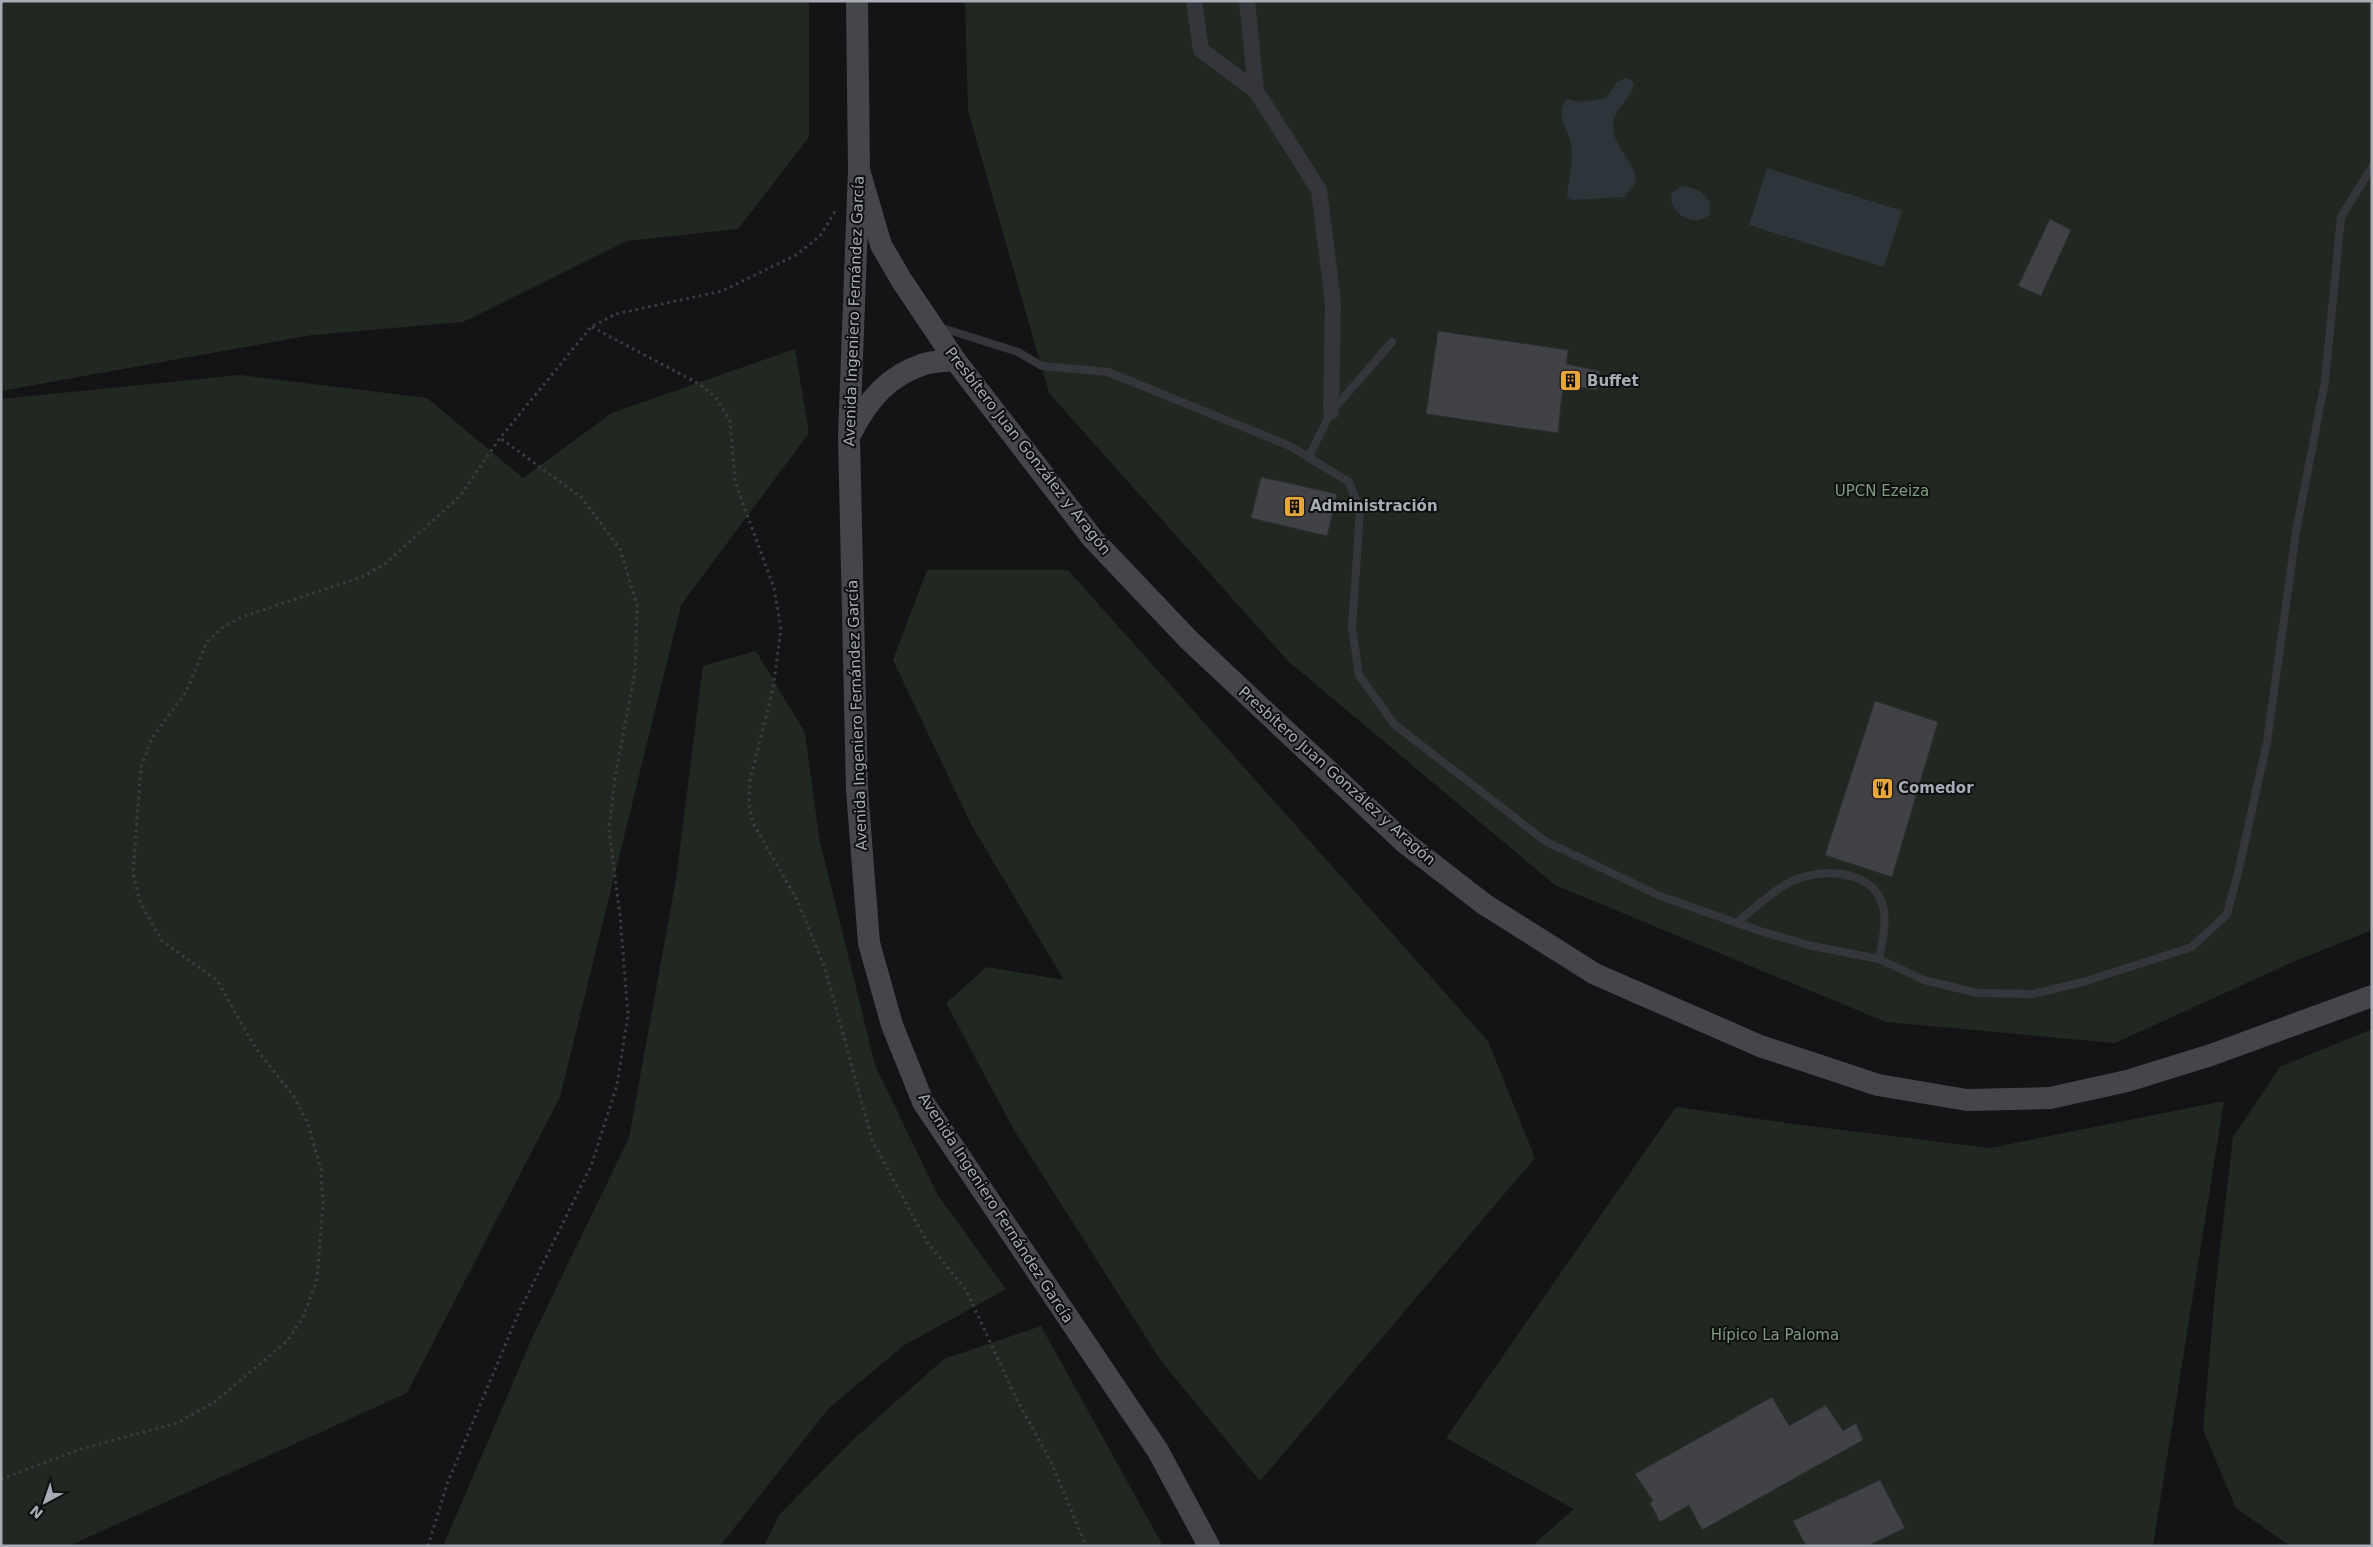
<svg xmlns="http://www.w3.org/2000/svg" width="2373" height="1547" viewBox="0 0 2373 1547" font-family="'DejaVu Sans',sans-serif">
<style>
.green{fill:#212821}
.water{fill:#2d353b}
.building{fill:#414246;stroke:#2e2e32}
.lines{fill:none;stroke-linecap:round;stroke-linejoin:round}
.path{stroke:#3c3d42;stroke-width:3;stroke-dasharray:2.5 4;stroke-linecap:butt}
.lane{stroke:#35363b;stroke-width:8}
.street{stroke:#35363b;stroke-width:16}
.secondary{stroke:#44464a;stroke-width:22}
.labels{text-anchor:middle;stroke-width:4;stroke-linejoin:round;paint-order:stroke}
.street-label{font-size:15px;fill:#a7acb5;stroke:#0f0f11}
.poi-label{font-size:15px;font-weight:bold;fill:#a7acb5;stroke:#0f0f11;text-anchor:start}
.park-label{font-size:15px;fill:#7f9f80;stroke:#0f0f11}
</style>
<rect width="100%" height="100%" fill="#141416"/>
<g class="green">
<polygon points="1,1 809,1 809,137 738,229 627,241 463,322 312,335 1,391"/>
<polygon points="965,1 2372,1 2372,930 2295,961 2115,1043 1886,1022 1555,885 1288,661 1049,393 968,111"/>
<polygon points="795,349 809,433 681,605 560,1097 407,1393 73,1544 65,1546 1,1546 1,399 240,375 427,398 523,478 612,413"/>
<polygon points="927,570 1068,570 1488,1041 1535,1158 1260,1481 1161,1361 1014,1130 946,1003 987,967 1064,980 972,826 893,660"/>
<polygon points="756,651 805,733 819,837 875,1065 937,1194 1006,1289 903,1346 828,1409 720,1546 443,1546 532,1338 629,1138 676,879 703,666"/>
<polygon points="2372,1029 2372,1546 2290,1546 2236,1508 2203,1430 2215,1292 2233,1137 2280,1067"/>
<polygon points="2224,1101 2153,1546 1532,1546 1574,1509 1446,1438 1676,1107 1793,1124 1990,1148"/>
<polygon points="1041,1326 1163,1546 764,1546 779,1515 854,1439 944,1359"/>
</g>
<g class="water">
<path d="M1625,78L1630,79L1634,84C1630,100 1614,108 1613,125C1612,150 1643,168 1634,185C1631,189 1627,193 1624,197L1571,200L1567,197C1568,179 1574,162 1571,144C1567,126 1555,118 1566,99L1582,102L1606,98L1617,82Z"/>
<polygon points="1767,168 1902,211 1884,267 1749,225"/>
<path d="M1685,186L1700,191L1710,202V214C1688,236 1651,193 1685,186Z"/>
</g>
<g class="building">
<polygon points="2050,219 2071,230 2041,296 2018,286"/>
<polygon points="1438,331 1568,350 1566,364 1600,371 1597,390 1563,384 1558,433 1426,414"/>
<polygon points="1261,477 1337,494 1327,536 1251,518"/>
<polygon points="1875,701 1938,722 1892,877 1825,855"/>
<polygon points="1772,1397 1789,1426 1826,1405 1843,1431 1856,1423 1863,1440 1702,1530 1689,1505 1660,1522 1650,1503 1653,1501 1635,1474"/>
<polygon points="1880,1480 1905,1528 1867,1546 1806,1546 1793,1521"/>
</g>
<g class="lines">
<g class="path">
<polyline points="592,327 701,385 716,398 730,421 735,482 774,588 781,629 773,689 750,780 749,805 753,823 797,900 825,968 872,1140 927,1242 966,1290 1017,1400 1051,1462 1086,1546"/>
<polyline points="1,1479 81,1449 177,1423 216,1401 287,1341 303,1318 317,1279 323,1205 321,1169 308,1124 293,1095 256,1049 217,980 162,941 140,902 133,873 141,767 152,738 186,692 207,642 222,628 242,617 364,576 386,563 460,496 500,438 591,327 616,314 722,291 796,255 820,236 836,210"/>
<polyline points="428,1546 447,1484 519,1312 591,1166 617,1085 628,1015 620,916 609,830 615,777 635,672 637,605 620,549 581,497 500,438"/>
</g>
<g class="lane">
<polyline points="939,327 1018,352 1042,366 1108,372 1290,446 1349,482 1360,510 1352,628 1359,675 1394,724 1545,841 1660,896 1760,931 1812,946 1879,959 1924,980 1977,993 2032,994 2083,982 2192,947 2227,914 2238,873 2267,742 2296,532 2325,381 2341,217 2372,167"/>
<polyline points="1308,458 1331,412 1392,342"/>
<path d="M1736,923C1753,910 1770,893 1788,883C1817,868 1872,867 1883,906C1887,922 1882,943 1879,959"/>
</g>
<g class="street">
<polyline points="1194,1 1201,50 1256,91 1319,190 1333,302 1331,412"/>
<polyline points="1247,1 1256,91"/>
</g>
<g class="secondary">
<polyline points="857,1 859,170 849,437 857,790 869,943 892,1025 923,1102 1158,1451 1209,1546"/>
<polyline points="859,170 881,245 902,281 955,360 1093,539 1189,640 1404,842 1484,904 1595,974 1760,1046 1878,1085 1967,1100 2050,1098 2127,1081 2211,1055 2372,996"/>
<path d="M852,431C869,399 888,376 924,364C934,361 946,361 955,360"/>
</g>
</g>
<defs>
<symbol id="building-square" viewBox="-11 -11 22 22"><rect x="-9" y="-9" width="18" height="18" rx="4" fill="#e6a73c" stroke="#0f0f11"/><path d="M-4-6H4V6H1V3H-1V6H-4ZM-2.5-4.3h1.7v1.8h-1.7ZM.8-4.3h1.7v1.8H.8ZM-2.5-1h1.7V.8h-1.7ZM.8-1h1.7V.8H.8Z" fill="#111"/></symbol>
<symbol id="restaurant-square" viewBox="-11 -11 22 22"><rect x="-9" y="-9" width="18" height="18" rx="4" fill="#e6a73c" stroke="#0f0f11"/><path d="M-5-6h1v4h1v-4h1v4h1v-4h1v5L-1.5 .5V6h-2V.5L-5-1ZM5-6V6H3V1.5H1.5Q1.5-4 5-6Z" fill="#111"/></symbol>
</defs>
<g fill-rule="evenodd">
<use href="#building-square" x="1558" y="368" width="25" height="25"/>
<use href="#building-square" x="1282" y="494" width="25" height="25"/>
<use href="#restaurant-square" x="1870" y="776" width="25" height="25"/>
</g>
<g class="labels">
<g class="street-label">
<text transform="translate(854 311) rotate(-88)" y="5">Avenida Ingeniero Fernández García</text>
<text transform="translate(1028 451) rotate(52)" y="5">Presbítero Juan González y Aragón</text>
<text transform="translate(857 715) rotate(-92)" y="5">Avenida Ingeniero Fernández García</text>
<text transform="translate(1337 776) rotate(42)" y="5">Presbítero Juan González y Aragón</text>
<text transform="translate(996 1208) rotate(57)" y="5">Avenida Ingeniero Fernández García</text>
</g>
<g class="poi-label">
<text x="1587" y="386">Buffet</text>
<text x="1310" y="511">Administración</text>
<text x="1898" y="793">Comedor</text>
</g>
<g class="park-label">
<text x="1882" y="496">UPCN Ezeiza</text>
<text x="1775" y="1340">Hípico La Paloma</text>
</g>
</g>
<rect width="2373" height="1547" fill="none" stroke="#a7acb5" stroke-width="5"/>
<g transform="translate(45 1502) rotate(220)" stroke="#0f0f11" stroke-width="4" paint-order="stroke">
<path d="M0-4L9 19L0 12L-9 19Z" fill="#a7acb5"/>
<text y="-8" font-size="14" font-weight="bold" text-anchor="middle" fill="#a7acb5">N</text>
</g>
</svg>
